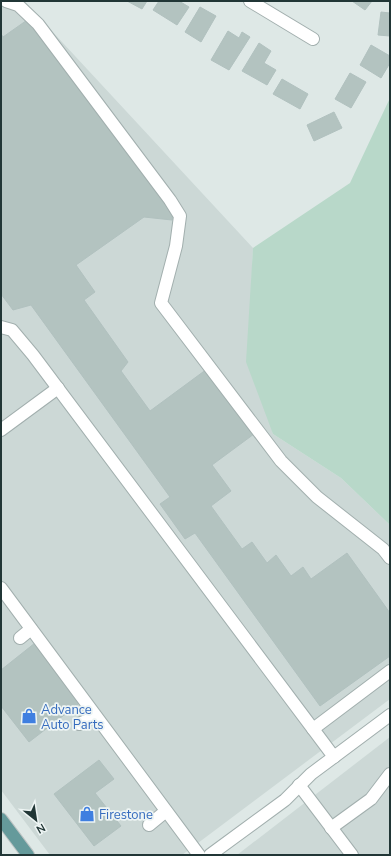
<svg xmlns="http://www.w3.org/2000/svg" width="391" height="856" viewBox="0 0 391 856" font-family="'Nunito Sans',sans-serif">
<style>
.built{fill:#ccd8d6}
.green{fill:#b8d8c9}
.building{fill:#b3c3c0;stroke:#b1c1bf}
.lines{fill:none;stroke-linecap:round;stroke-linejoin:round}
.minor-casing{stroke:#a2afae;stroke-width:14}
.major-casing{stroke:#bcc3c3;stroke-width:14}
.minor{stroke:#fff;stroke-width:12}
.major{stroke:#659a9b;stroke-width:12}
.labels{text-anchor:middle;stroke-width:3.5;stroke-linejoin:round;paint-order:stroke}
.shop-label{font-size:13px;fill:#366cbe;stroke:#eef5f4;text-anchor:start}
</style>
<rect width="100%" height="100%" fill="#dee8e6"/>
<g class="built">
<polygon points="1,1 24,1 253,248 251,295 273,434 341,478 390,525 390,699 182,855 50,855 1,790"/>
<polygon points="390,737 390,855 237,855"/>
</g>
<polygon class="green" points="390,98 390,525 341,478 273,434 246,362 253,248 350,183"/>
<g class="building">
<polygon points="127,1 147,1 142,9"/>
<polygon points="159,1 179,1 189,7 177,25 153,10"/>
<polygon points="352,1 372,1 365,10"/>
<polygon points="200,7 216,16 201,42 185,32"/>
<polygon points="381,12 390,13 390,36 378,35"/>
<polygon points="30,18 173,212 172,220 144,217 76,265 95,292 84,300 128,362 121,371 150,411 207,369 254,434 212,465 231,491 211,506 242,549 252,542 267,563 276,555 291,576 303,567 311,579 347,553 390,613 390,656 320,706 195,533 185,539 160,504 170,497 31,305 13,310 1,294 1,34 3,37"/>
<polygon points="228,31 239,38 242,32 250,37 229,70 211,60"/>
<polygon points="259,43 271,51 264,63 276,70 267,85 242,71"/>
<polygon points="371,45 390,56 390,63 381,78 360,65"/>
<polygon points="350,73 366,82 351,108 335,99"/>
<polygon points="282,79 308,94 300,109 273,94"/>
<polygon points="334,112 342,128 314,141 307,125"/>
<polygon points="35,643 81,702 29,742 1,706 1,670"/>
<polygon points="99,760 114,779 95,793 121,826 94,846 54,794"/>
</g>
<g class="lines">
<defs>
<g id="minor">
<polyline points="6,1 18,5 38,24 170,200 180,216 176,246 161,303 281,461 317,497 383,549 390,558"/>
<polyline points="250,1 313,39"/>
<polyline points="1,327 12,330 33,355 334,757"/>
<polyline points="1,430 58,388"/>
<polyline points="1,588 199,855"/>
<polyline points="20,638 31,629"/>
<polyline points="79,724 95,717"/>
<polyline points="313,729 390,671"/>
<polyline points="299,785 352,855"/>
<polyline points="149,825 166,811"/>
<polyline points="331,828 371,799 390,774"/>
<polyline points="210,855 285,800 311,774 390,715"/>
</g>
<polyline id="major" points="1,819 28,855"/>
</defs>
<use href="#minor" class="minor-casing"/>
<use href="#major" class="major-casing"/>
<use href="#minor" class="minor"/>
<use href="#major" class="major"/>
</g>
<defs>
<symbol id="shop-bare" viewBox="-9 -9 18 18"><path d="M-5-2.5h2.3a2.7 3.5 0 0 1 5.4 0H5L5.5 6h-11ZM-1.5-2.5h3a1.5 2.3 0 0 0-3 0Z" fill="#3f7fe0" stroke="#eef5f4" stroke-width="2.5" paint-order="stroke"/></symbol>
</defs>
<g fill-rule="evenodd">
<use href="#shop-bare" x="18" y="705" width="22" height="22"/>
<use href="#shop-bare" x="76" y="803" width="22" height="22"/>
</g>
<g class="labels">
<g class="shop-label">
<text x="41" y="714">Advance<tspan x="41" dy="15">Auto Parts</tspan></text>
<text x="99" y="819">Firestone</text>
</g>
</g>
<rect width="391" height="856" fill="none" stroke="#213636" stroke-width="4"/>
<g transform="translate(36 820) rotate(150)" stroke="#eef5f4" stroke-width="3" paint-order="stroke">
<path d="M0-3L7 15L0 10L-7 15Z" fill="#213636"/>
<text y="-6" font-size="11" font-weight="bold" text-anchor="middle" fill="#213636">N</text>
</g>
</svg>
